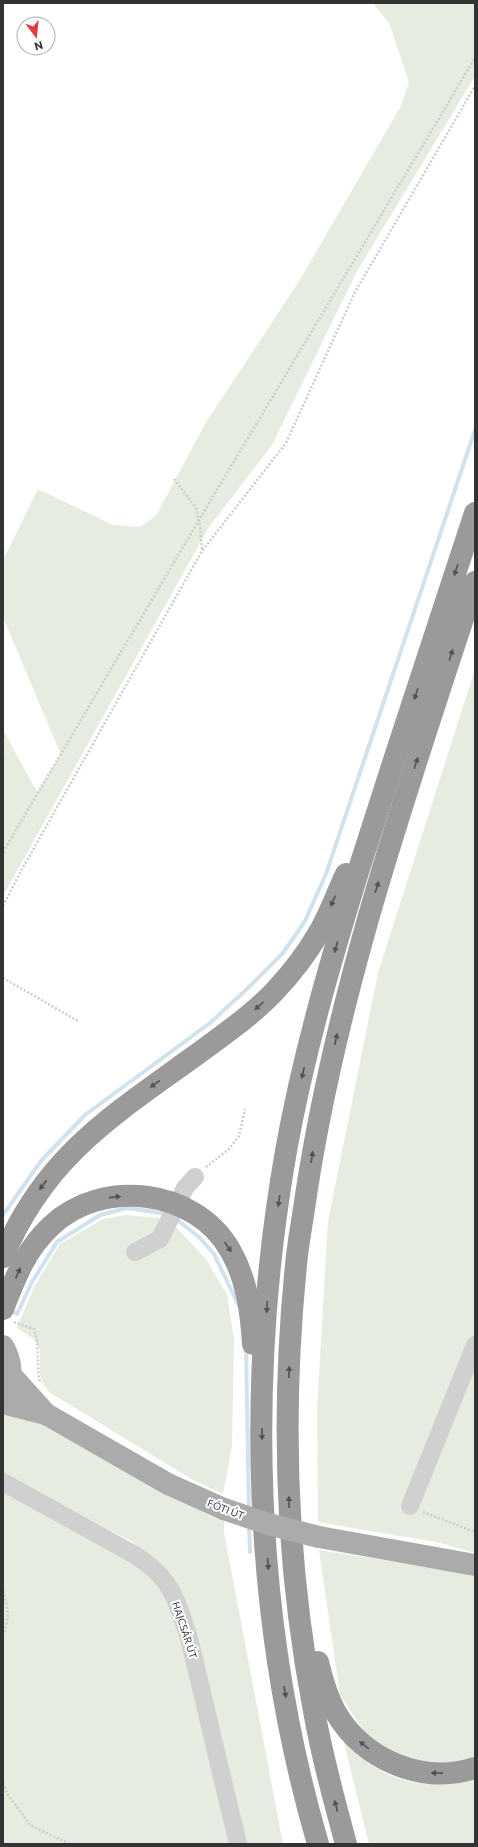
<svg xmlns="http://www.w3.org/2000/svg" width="478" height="1847" viewBox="0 0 478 1847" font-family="Commissioner,sans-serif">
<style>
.green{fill:#e6ecdf}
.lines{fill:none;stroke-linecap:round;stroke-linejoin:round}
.stream{stroke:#cfe2ee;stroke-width:4}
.path{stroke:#cdcdcd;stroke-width:2.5;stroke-dasharray:2 2;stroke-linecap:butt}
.minor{stroke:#d0d0d0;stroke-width:18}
.major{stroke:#ababab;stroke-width:22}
.highway{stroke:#9a9a9a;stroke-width:22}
.major-bridge{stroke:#ababab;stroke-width:22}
.oneway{fill:#525252}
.labels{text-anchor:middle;stroke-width:4;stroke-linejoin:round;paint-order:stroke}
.street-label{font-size:10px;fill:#333;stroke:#fff}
</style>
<rect width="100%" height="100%" fill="#fff"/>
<g class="green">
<polygon points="373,3 475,3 475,76 356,273 272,445 209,527 3,896 3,756 5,752 3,750 3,730 37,792 61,755 3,617 3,560 38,489 113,525 140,527 156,516 205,424 298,283 401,106 409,82 389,23"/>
<polygon points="475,669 475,1553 441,1543 318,1522 317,1409 328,1221 378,973"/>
<polygon points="127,1215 158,1218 174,1225 206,1259 227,1295 234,1339 232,1446 223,1494 193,1480 49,1392 43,1384 40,1374 40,1349 34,1339 17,1328 34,1287 60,1244 103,1219"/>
<polygon points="3,1406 23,1411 224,1517 224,1532 283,1844 246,1844 194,1638 150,1556 131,1541 3,1475"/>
<polygon points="3,1490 152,1572 177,1615 231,1844 3,1844"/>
<polygon points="319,1550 440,1569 475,1576 475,1758 442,1767 400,1759 368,1737 340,1695"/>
<path d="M344,1743C385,1782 419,1791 475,1779V1844H369Z"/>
</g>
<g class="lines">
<g class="stream">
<polyline points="3,1215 41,1161 85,1115 210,1023 248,988 283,953 305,921 326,874 475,430"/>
<polyline points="180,1222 199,1237 214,1254 239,1306"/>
<polyline points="12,1311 17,1314 32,1282 57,1242 100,1215 127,1208 161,1213"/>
<polyline points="246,1346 249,1511"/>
<polyline points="249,1524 250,1552"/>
</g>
<g class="path">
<polyline points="174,479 196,508 200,526 202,550"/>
<polyline points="3,852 199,520 475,58"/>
<polyline points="3,906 21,871 202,551 286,443 355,292 475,86"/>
<polyline points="3,978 78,1021"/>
<polyline points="206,1167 229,1149 239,1136 245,1109"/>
<path d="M14,1322L34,1329C40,1346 36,1364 40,1382"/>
<polyline points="423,1512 475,1532"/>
<path d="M3,1591C8,1606 10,1620 3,1634"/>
<polyline points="3,1783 8,1795 31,1826 70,1844"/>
</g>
<g class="minor">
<polyline points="135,1252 160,1239 185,1188 195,1177"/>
<path d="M3,1482L135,1555C145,1562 156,1569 163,1579C177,1596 182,1618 189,1638L238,1844"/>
<polyline points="410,1506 475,1345"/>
</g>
<g class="major">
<path d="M3,1346C12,1362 14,1377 3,1392"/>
<polyline points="11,1375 46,1414 168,1484 224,1509"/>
<polyline points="3,1403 46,1414"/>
<polyline points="319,1537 475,1565"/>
</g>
<g class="highway">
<path d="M3,1257C44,1157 113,1115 196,1055C223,1035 251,1016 274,992C290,975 306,955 318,934C329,916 337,893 346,874"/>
<path d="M3,1309C15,1278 26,1249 51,1226C101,1178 195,1188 230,1250C247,1279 251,1312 253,1344"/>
<path d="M318,1662C322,1679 327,1697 336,1713C364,1760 422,1785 475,1768"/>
<path d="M318,1844C253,1621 246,1379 286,1151C303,1056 330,963 358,872C396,752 436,632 475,513"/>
<path d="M346,1844C334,1800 322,1756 314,1711C286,1565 281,1413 296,1265C298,1242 303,1218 306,1195C338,985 409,784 475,582"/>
</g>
<polyline class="major-bridge" points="224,1509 268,1524 319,1537"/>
</g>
<defs><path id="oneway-solid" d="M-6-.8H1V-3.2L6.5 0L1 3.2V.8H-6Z"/></defs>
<g class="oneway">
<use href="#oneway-solid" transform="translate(456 570) rotate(108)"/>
<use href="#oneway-solid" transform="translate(451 655) rotate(-72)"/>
<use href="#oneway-solid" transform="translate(416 694) rotate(108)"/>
<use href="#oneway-solid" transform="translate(416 763) rotate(-72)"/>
<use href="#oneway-solid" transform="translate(377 887) rotate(-72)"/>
<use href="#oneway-solid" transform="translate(333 901) rotate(114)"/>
<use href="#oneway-solid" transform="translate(336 947) rotate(106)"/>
<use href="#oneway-solid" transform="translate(259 1006) rotate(138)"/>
<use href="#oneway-solid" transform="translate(336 1039) rotate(-77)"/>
<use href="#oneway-solid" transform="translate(303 1073) rotate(102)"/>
<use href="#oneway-solid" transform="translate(155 1084) rotate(144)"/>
<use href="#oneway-solid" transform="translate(312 1157) rotate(-81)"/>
<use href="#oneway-solid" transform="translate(43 1185) rotate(127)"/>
<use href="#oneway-solid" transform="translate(115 1197) rotate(-6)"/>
<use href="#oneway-solid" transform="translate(279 1201) rotate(98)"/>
<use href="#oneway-solid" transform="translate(228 1247) rotate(55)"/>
<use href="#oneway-solid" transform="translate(18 1273) rotate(-66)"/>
<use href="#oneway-solid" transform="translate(267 1307) rotate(94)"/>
<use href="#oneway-solid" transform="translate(289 1372) rotate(-88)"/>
<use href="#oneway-solid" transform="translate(262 1434) rotate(90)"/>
<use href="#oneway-solid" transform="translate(289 1502) rotate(-92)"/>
<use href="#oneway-solid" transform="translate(268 1564) rotate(85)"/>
<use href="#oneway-solid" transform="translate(285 1692) rotate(80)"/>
<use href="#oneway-solid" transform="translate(364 1745) rotate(-141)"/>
<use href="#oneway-solid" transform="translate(437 1773) rotate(-179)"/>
<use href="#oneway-solid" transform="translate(336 1806) rotate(-105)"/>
</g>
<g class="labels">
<g class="street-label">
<text transform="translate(226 1509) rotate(21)" y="4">FÓTI ÚT</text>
<text transform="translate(185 1630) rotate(72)" y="4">HAJCSÁR ÚT</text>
</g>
</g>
<rect width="478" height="1847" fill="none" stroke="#333333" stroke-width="8"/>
<g transform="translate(36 36) rotate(164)"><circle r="19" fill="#ffffff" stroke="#adadad"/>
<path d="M0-3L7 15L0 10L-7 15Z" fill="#e63946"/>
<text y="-6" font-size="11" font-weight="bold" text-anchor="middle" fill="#333333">N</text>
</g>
</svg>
